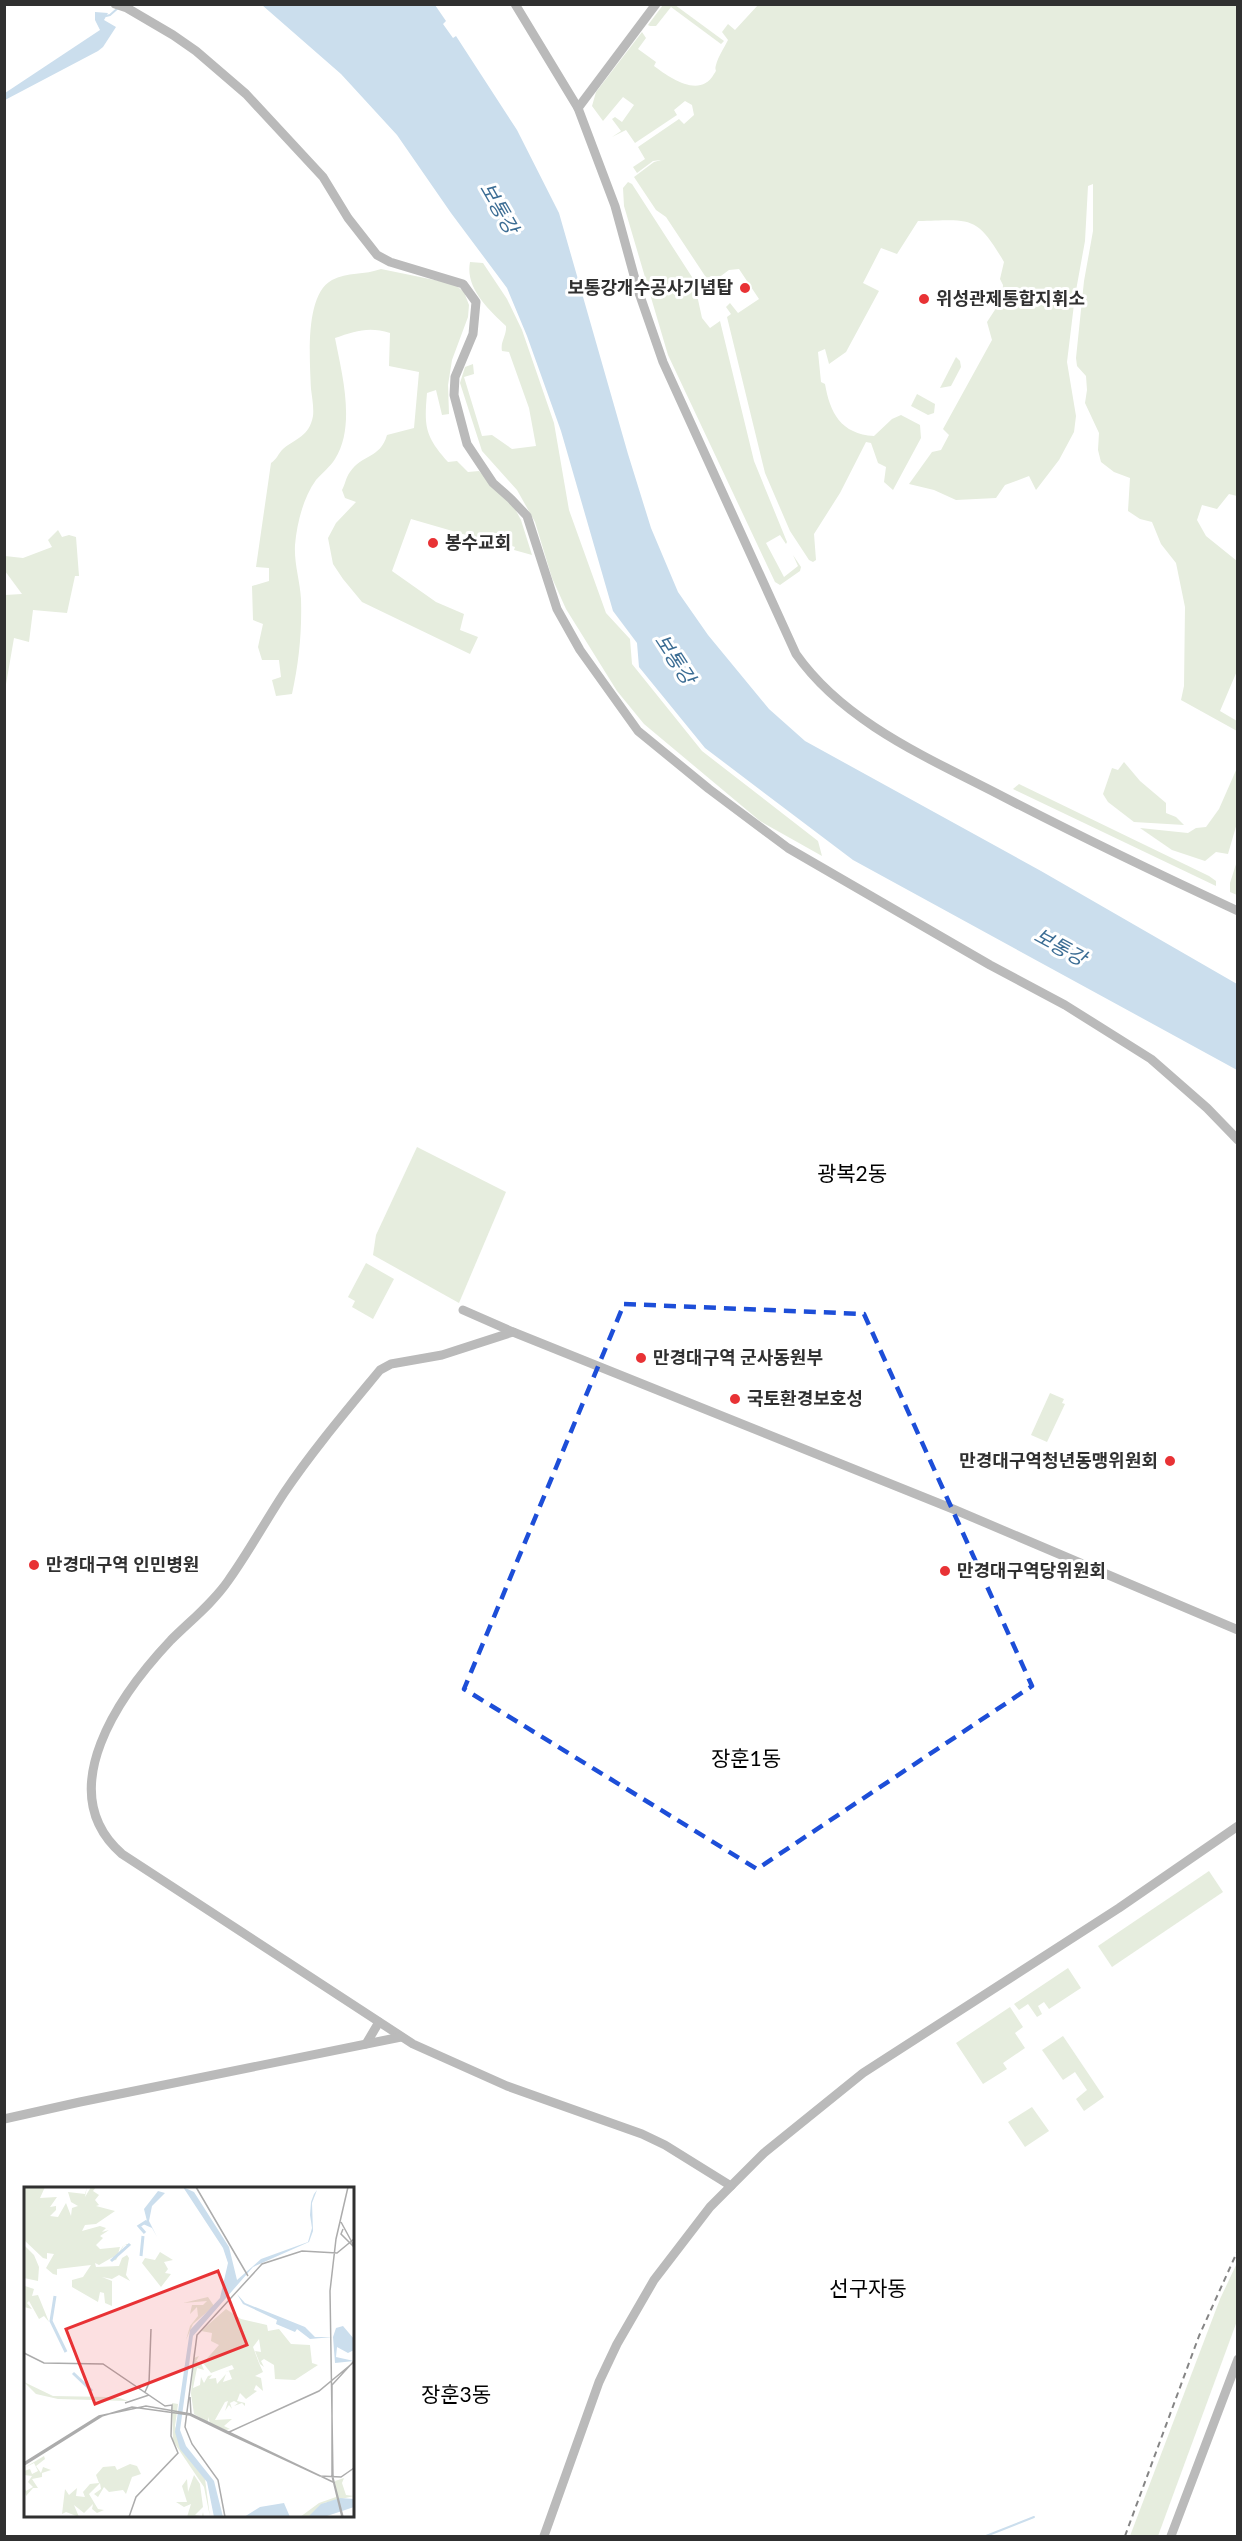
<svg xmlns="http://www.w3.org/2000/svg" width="1242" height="2541" viewBox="0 0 1242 2541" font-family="Lato,'Noto Sans KR',sans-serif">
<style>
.green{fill:#e6edde}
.water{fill:#cbdeed}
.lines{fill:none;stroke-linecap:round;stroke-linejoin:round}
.stream{stroke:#cbdeed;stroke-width:2}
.secondary{stroke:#bababa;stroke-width:9}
.rail{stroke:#858585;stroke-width:2;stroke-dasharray:6 4.5;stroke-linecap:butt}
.marked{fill:none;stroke:#1d4ed8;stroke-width:4.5;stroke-dasharray:12 8;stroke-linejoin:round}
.poi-dot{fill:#e83235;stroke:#fff;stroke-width:2}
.labels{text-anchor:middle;stroke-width:6;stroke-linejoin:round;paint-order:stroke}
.poi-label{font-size:18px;font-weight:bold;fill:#303030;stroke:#fff;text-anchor:start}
.water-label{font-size:20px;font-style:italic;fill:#3c6d94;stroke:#fff}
.quarter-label{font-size:21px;fill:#000;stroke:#fff}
.inset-river{fill:none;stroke:#cbdeed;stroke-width:3}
.inset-road{fill:none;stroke:#acacac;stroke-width:1.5}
.view{fill:#e83235;fill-opacity:0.15;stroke:#e83235;stroke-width:3}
.inset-edge{fill:none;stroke:#303030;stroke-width:3}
</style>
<rect width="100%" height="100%" fill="#fff"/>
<g class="green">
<polygon points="663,5 675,5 724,41 721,44 671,7 656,26 650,26 648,25"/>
<path d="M758,5H1237V496L1229,494L1217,509L1202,505L1197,520L1206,536L1237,561V671L1220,711L1237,721V731L1181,700L1184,686L1185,607L1176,563L1161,544L1152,522L1140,519L1128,511L1130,478L1114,472L1101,462L1098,450L1099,433L1085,403L1087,390L1086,376L1077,366L1076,358L1084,281L1093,231V184L1088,186L1085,241L1075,296L1067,362L1076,416L1074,432L1059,460L1036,490L1029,476L1005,485L996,498L956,500L934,490L909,484L932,452L941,450L949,435L943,429L992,340L987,322L1002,299L1003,285L1000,279L1004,262C976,214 971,220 918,221L897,254L881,248L863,283L879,291L846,352L829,364L825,349L818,352L821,382L825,384C830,413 841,434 874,436L892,419L901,415L920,425L921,438L893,490L884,482L886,467L878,463L871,443L866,442L840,493L814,534L816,560L813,562L809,560L790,531L765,473L727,317L731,314L726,307L730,303L738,313L759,299L739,269L729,270L714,281L721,291L717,294L666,217L656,210L634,177L654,162L661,160L653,161L637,173L633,167L645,159L638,147L679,119L684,124L694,115L692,105L685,101L674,110L677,115L635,143L626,130L612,137L621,131L612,119L615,117L622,122L634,105L623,97L603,121L592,106L596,92L642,32L646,38L638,49L656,62L654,66C670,78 700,99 714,74C718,68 714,72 716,65C718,57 724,48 728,40L722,32L728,24L735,30Z"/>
<polygon points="628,182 632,184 701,291 697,295 702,318 710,328 720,321 754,461 787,542 786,544 780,535 766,543 784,577 798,566 793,555 801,567 800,571 780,585 775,582 668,355 624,206 623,188"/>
<path d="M470,262L483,263L507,299L522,330L554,423L569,510L606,613L630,639L632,664L702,751L818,841L822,856L760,821L644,724L617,691L566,609L552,578L535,522L517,490L482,451L460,383L465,367L473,364L474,374L464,377L482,436L492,435L512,449L536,446L529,408L509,352L502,351C500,342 507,335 506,326C488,309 465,288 470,262Z"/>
<path d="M381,269L454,284L464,292L469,305L468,317L452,360L448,385L449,414L442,415L436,390L427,393C424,427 425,436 448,462L457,461L468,472L479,471L513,505L521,520L532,555L514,550L515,547L500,542L501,539L497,537V542L487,541L411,519L392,571L436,602L464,614L460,630L478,637L470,654L362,602L343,579L333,564L328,538L336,523L356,502L345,498L342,490C345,485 346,477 350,472C362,454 380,459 387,435L414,428L419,372L389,366L390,333C369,326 355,331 335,338C342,374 356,426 335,459C330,467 322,473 316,480C303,498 297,523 295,545C294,564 300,581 301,599C302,632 299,662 292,694L276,696L272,680L281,677L279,660H262L258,647L263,624L253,620L252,586L269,581V568L256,567L271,463C277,459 278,454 283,449C296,438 309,437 313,416C314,408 312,397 311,389C310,361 304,295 332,280C347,272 365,275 381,269Z"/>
<polygon points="956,357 960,361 961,367 951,386 940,388"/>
<polygon points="917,394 935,404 934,413 928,415 911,406"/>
<polygon points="58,530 62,537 69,535 76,537 79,576 75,576 67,613 33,610 29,642 14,638 5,690 5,595 22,594 5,571 5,556 23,558 52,547 48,540"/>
<polygon points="1124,762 1140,781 1166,803 1166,813 1176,817 1184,825 1134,822 1108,802 1103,794 1112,768 1118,770"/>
<polygon points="1237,768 1237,823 1228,854 1216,852 1205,861 1172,850 1140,828 1188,833 1196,828 1206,827 1219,809"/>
<polygon points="1019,784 1209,876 1216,881 1216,886 1013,789"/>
<polygon points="1237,861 1237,895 1230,892 1230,883"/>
<polygon points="417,1147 506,1192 459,1303 373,1255 376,1235"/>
<polygon points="366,1263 394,1279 373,1319 352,1307 355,1301 348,1297"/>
<polygon points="1050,1393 1064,1399 1062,1403 1065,1404 1047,1442 1031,1435"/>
<polygon points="1209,1871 1223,1892 1112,1967 1098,1946"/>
<polygon points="1068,1968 1081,1988 1049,2009 1044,2002 1038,2006 1042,2014 1037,2017 1028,2004 1019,2010 1014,2004"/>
<polygon points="1010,2007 1023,2027 1015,2033 1025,2048 1003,2063 1007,2069 983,2084 956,2043"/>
<polygon points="1063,2036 1104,2097 1084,2111 1076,2099 1087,2090 1075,2072 1063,2080 1042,2050"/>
<polygon points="1032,2107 1049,2131 1025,2147 1008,2122"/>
<polygon points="1237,2263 1237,2321 1158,2536 1130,2536 1220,2299"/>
</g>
<g class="water">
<polygon points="262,5 435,5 446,21 443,24 453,38 456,36 517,130 559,213 628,454 651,528 678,592 708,635 769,709 805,741 1041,871 1237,984 1237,1070 853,860 705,748 639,667 637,643 613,611 561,431 527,336 507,288 451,213 397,135 341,74"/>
<polygon points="95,12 108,13 104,20 116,27 103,47 98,51 5,100 5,93 100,30 95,20"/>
</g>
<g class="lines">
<g class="stream">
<polyline points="106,16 110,15 118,8"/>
<polyline points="986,2536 1034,2517"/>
</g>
<g class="secondary">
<polyline points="115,4 127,8 173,35 196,51 246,94 323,177 348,218 377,255 390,262 463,284 476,302 473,334 455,377 454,395 467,444 493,483 511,499 527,516 557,609 580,650 638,731 709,789 788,848 990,965 1065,1005 1151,1059 1207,1108 1238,1140"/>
<path d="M515,4L578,108L615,206L638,290L663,362L796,654C843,721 924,756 996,793C1075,834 1156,873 1238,911"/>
<polyline points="578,108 656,4"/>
<polyline points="463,1310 513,1332 953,1509 1238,1630"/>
<path d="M513,1332L442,1355L391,1364L380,1370C347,1410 313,1450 284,1493C265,1522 248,1553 228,1581C212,1604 190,1621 171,1640C121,1693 50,1791 122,1854L413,2044L507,2086L642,2134L665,2145L731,2186"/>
<polyline points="366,2044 379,2022"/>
<polyline points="4,2119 80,2102 401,2037"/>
<polyline points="544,2536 599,2382 617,2344 654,2280 710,2207 764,2153 863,2073 1119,1908 1238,1826"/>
<polyline points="1171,2536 1238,2359"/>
</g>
<polyline class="rail" points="1125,2536 1199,2336 1238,2250"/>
</g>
<path class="marked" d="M624,1304L864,1314L1032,1686L757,1869L464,1689Z"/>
<g class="poi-dot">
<circle cx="745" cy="288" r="6"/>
<circle cx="924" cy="299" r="6"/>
<circle cx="433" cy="543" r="6"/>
<circle cx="641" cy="1358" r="6"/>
<circle cx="735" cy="1399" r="6"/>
<circle cx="1170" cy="1461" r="6"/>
<circle cx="34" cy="1565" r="6"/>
<circle cx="945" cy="1571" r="6"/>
</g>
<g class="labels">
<g class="poi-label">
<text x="733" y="294" text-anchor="end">보통강개수공사기념탑</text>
<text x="936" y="305">위성관제통합지휘소</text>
<text x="445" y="549">봉수교회</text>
<text x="653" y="1364">만경대구역 군사동원부</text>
<text x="747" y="1405">국토환경보호성</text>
<text x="1158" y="1467" text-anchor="end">만경대구역청년동맹위원회</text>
<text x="46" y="1571">만경대구역 인민병원</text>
<text x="957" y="1577">만경대구역당위원회</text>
</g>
<g class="water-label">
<text transform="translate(499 208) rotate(60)" y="7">보통강</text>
<text transform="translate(675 659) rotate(57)" y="7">보통강</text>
<text transform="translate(1060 947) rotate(29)" y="7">보통강</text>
</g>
<g class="quarter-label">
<text x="852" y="1181">광복2동</text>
<text x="746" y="1766">장훈1동</text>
<text x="868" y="2296">선구자동</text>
<text x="456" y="2402">장훈3동</text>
</g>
</g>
<g transform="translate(24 2187)">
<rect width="330" height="330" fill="#fff"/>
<path d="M0,0H21L16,11L33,10L26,20L32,19V23L26,29L34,30L42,16L47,29L48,21L54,19L47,15L44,5L61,7L63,0L61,10L67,0H72L69,4L75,8L71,13L75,18L72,19L91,24L72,37L61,38L58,44L76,39L82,41L78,45L85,43L76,49L79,51L72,58L76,62L96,60L94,67L99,59L103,57H106L107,58H100L92,73L87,74L89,70L75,78L71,76L72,80L95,79L98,71L103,68L105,71L102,88L106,94L95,88L88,92L78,90L88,94V119L81,116L80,106L76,105L74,115L48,100V93L59,90L67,78L33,82V88L29,87L22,81L30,67L23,66V72L19,71L0,53ZM0,58L10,68L15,80L14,94L0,91ZM136,65L149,73L140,75L144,82L141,86L147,87L137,100L118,76L121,71L131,73ZM1,99L10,102L8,109L14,108L25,135L20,129L15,132L5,114L3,116L8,122L0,120ZM184,110L190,119L169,137L162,153L166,139L174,129L173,120L166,127L168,118H179L183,114L159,116ZM202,122L217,132L243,138L244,144L255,142L267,157L286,158L288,176L294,178L271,193L251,192L250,178L240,172L237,174L240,180L236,177L231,164L237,165L235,152L229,160L235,176L239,185L231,189L237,191L239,204L232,198L230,203L233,204L222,212L216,206L213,214L221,216V219L218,216L210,219L214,216L210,214L206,216L208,222L205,218L201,224L204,214L201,215L191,233L208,232L200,239L206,242L202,243L186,236L184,230V235L170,227L167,207L170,163V171L175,169L172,174L177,176L180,183L173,181L169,201L176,198L177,190L180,196L184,189L188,188L185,192L192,191L193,197L202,187L199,195L208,192L205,184L201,185L210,182L208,178L187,186L179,176L195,158L187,154L188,146L177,144ZM0,195L29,209L85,210L96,211L104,214L34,212L12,207ZM148,216L154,217L151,239L163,268L181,292L186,330L180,300L149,254ZM20,269L21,272L12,279L17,286L19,280L27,283L18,286V290L8,292L14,301H9L2,309L0,300L2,304L9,300L4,295L8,289L0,288V284L6,282L8,287L14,284L10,276L0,281ZM106,277L113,279L117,287L108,290L102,307L99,303L85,305L80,300L74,310L70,307L77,302L76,296L65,307L74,322L80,323L73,326L68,322L69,317L60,326L50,318L55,330L42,325L38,327L41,302L45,308L53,301L52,309L61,310L59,305L66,297L75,296L72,288L79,280L91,279L93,283ZM170,288L176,297L179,320L171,328L178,329L179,325L180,330H163L167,317L160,320L152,315H163L158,299L163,292L164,305ZM320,291L318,296L322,308L330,309L300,316L290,328L284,330H276L295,316L312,310L311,294Z" fill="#e6edde"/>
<path d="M159,0L170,5L205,60L213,93L237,72L284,55L288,41L286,28L287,15L290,7L293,3L288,16L289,44L285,55L229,80L169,149L156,243L162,259L190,294L199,330H190L183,295L156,262L151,245L166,143L196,111L204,76L199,61ZM134,4L141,6L128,19L125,34L133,50L128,41L119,37L123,34L120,22ZM213,107L221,116L281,140L291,150H309L312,141L319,139L330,152V163L324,166L313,160L312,170L330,174L311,176L309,150L286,152L273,142L271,145L252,137L253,133L219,117ZM316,311L330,312V320L300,330H284L297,317ZM260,316L266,330H220L236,320Z" fill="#cbdeed"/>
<path class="inset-river" d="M121,46L115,39L123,34M117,69L119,49M87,74L106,57M31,109L27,134L42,165M49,186L68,204"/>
<path class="inset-road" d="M172,0L224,89M317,35L330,59M319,42L317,47L330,60M0,166L20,176L79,177L141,219L148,218L147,249L154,266L112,310L105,330M121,205L125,196L127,142M166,210L167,228M101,216L125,208M203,246L295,204L330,175M203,246L296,289L317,290L330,281M0,276L75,229L122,219L167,227L311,296M0,278L78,229L108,220L166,228L203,246M201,330L194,293L168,257L161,240L173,148L238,77L278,64L313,66L330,52M318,330L308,289V198L330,174M319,330L309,291L306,104L312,52L324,0"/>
<path class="view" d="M194,84L223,158L71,217L42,142Z"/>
<rect width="330" height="330" class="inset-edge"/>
</g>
<rect width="1242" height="2541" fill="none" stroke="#303030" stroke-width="12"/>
</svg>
